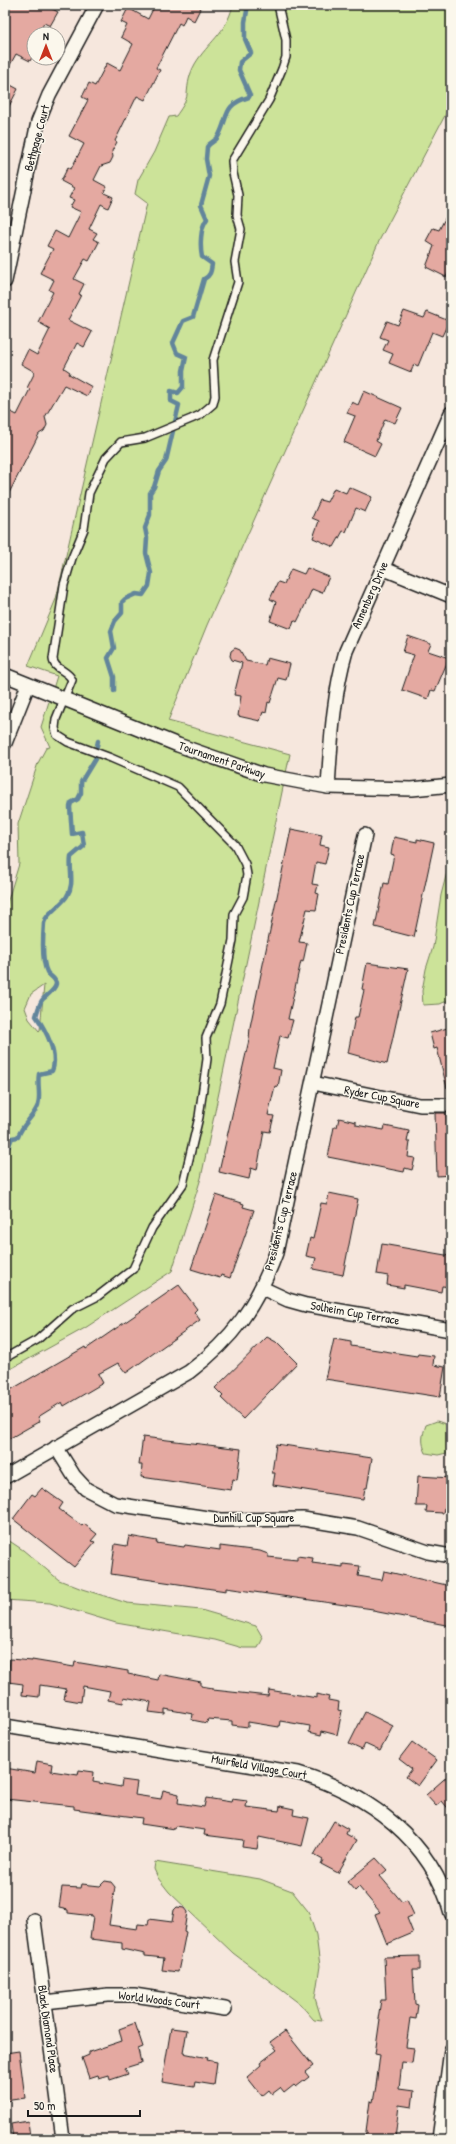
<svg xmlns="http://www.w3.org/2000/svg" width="456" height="2144" viewBox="0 0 456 2144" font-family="'Patrick Hand',sans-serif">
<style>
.green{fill:#cce399;stroke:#74805a;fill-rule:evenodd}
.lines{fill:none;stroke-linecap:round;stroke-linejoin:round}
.stream{stroke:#62859b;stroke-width:4.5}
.building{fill:#e4a9a1;stroke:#1c1c1c}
.service-casing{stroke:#1c1c1c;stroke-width:10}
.minor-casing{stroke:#1c1c1c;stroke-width:16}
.service{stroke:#fbf7ec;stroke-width:7}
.minor{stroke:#fbf7ec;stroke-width:13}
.labels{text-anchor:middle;stroke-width:3;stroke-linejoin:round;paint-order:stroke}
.street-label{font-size:12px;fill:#1c1c1c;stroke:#fbf7ec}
</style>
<rect width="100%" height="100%" fill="#f6e7dd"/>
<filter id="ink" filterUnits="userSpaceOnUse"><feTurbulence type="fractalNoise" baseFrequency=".025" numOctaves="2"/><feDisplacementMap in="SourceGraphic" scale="8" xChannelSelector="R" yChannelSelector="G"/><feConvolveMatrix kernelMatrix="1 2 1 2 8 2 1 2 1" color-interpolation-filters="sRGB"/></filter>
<g filter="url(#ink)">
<g class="green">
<path d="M233,5H451V104L380,239L207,625L168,721L290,754L201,1178L172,1271L85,1328L5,1372V910L19,864L18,824L38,763L46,748L50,747L41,727L57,676L28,666L56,599L147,203L135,194L138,180L154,152L169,117L176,116C180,110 187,101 187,94C188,83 189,75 195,64C208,42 226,34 233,5ZM44,985L40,1030L39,1031L29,1019L25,1008L31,994Z"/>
<polygon points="451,857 451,999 440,1004 423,1005 422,991 426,969 433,947 441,895"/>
<path d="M437,1421L451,1426V1452L438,1455L426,1453C421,1442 422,1436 426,1425Z"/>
<polygon points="5,1541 11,1542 23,1550 59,1580 82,1589 127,1603 201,1610 256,1626 263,1638 258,1648 243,1648 215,1640 116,1623 50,1603 5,1600"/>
<polygon points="155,1862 260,1879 292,1891 308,1911 316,1935 320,1966 315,1998 322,2021 314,2020 300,2004 233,1953 169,1892 158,1878 154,1869"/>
</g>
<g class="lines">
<g class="stream">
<path d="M114,691V677L108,658L114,648L111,631L115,621L122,613V602L125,599L136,594L143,595L149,586L151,573L146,553L147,538L145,528L150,515V493L154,487L159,471L166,461L179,405L171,401V391L178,393L183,387V371L186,357L177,353L173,343L183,321L193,317L204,279C211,275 211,271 212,264L202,257C200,247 200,227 207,219L201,205L209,176L206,159L207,147C210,142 216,141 218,137C229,117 222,105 249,97L250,95L239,70L240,62L251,53L245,39V22L248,5"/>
<polyline points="96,750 98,741"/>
<path d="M5,1155L12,1138L18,1137C22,1124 34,1117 38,1105C41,1095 37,1085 39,1074L52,1071C59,1054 45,1029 36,1016C38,1011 39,1003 43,999C47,995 55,990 56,984C56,978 49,976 47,972C41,961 43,936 44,923C46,913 62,905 67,896C75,884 69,871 71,857L84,846L82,832L72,834L70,807L71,803L78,799L81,793V782L95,759"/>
</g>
</g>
<g class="building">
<polygon points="5,5 45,5 58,12 50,26 44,23 39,34 34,34 34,54 30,61 16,54 5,74"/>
<polygon points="155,5 202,5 194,21 186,16 182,25 179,23 156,68 160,70 145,100 137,96 115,141 117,142 112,151 113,157 110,163 101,166 94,180 107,187 104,193 113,197 108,208 101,204 89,229 97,233 93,239 99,242 89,261 85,259 74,279 84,284 79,294 81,295 68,320 92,332 84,347 77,343 64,368 70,372 69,374 92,387 87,396 64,385 45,417 47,425 44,431 39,434 5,501 5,409 17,415 30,389 27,388 35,372 21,364 28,350 37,355 50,329 38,322 53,292 49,290 54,280 40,273 53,249 47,246 55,231 68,238 81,212 70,207 74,200 69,198 74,188 61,181 68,167 71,169 84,144 69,136 88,100 82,97 89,83 95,86 107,63 120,70 133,44 121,37 127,25 121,22 128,8 148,19"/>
<polygon points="5,82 18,89 5,114"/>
<polygon points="451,207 451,268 446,277 426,267 434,246 426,241 433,228 439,230"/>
<polygon points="404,311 424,318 427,312 449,321 442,336 432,332 418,366 414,364 411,372 389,363 393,354 383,350 388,340 380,337 387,321 398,325"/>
<polygon points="364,391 402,408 395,423 385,419 376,441 381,444 375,456 344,442 355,416 347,413 352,402 358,405"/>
<polygon points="349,487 372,497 365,512 356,508 346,532 343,531 334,547 313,538 319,521 312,518 320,500 327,502 334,488 346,493"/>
<polygon points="307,568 329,577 322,593 312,589 301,614 297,622 294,620 291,629 270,621 276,602 270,599 278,582 284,584 291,569 304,574"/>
<polygon points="408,636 431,644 428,651 449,658 435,691 431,690 428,699 402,690 414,655 403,652"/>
<polygon points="235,648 240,650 246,661 265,665 267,658 290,664 286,680 278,678 270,703 268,702 266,713 263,712 260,721 238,716 241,696 234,695 242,663 232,660 230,656 231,651"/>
<polygon points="291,829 322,835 320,845 329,847 325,864 316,862 312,884 318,885 316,893 319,894 316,910 307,909 299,942 307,943 303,962 301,961 288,1019 293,1020 288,1038 280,1036 273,1068 281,1070 278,1087 275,1086 268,1115 274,1116 270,1132 264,1131 257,1170 251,1168 249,1179 219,1172 249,1040 250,1027"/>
<polygon points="394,837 417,842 417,839 434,843 414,937 375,927 384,883 388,884 394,855 391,854"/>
<polygon points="367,963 408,969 387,1064 348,1053 355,1017 358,1017 364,990 362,989"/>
<polygon points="451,1027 451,1087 447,1088 437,1048 434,1049 430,1033"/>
<polygon points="435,1113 446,1113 448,1135 451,1134 451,1175 437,1176"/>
<polygon points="339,1118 356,1122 356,1125 384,1130 385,1126 409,1131 407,1142 410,1142 408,1157 415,1158 412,1170 405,1168 404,1172 328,1157 334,1127 337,1127"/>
<polygon points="329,1193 358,1199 343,1275 313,1269 316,1258 306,1256 310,1238 313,1239 321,1203 327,1204"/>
<polygon points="216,1195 244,1204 243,1207 254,1210 230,1278 221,1275 220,1278 191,1269"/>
<polygon points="382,1244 451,1256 451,1287 442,1286 441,1292 404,1285 404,1288 387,1285 388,1276 377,1274"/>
<polygon points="179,1285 197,1309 194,1312 200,1320 126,1373 118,1363 98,1374 103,1383 64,1406 62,1402 38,1417 40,1421 5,1441 5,1393 85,1347 86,1349"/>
<polygon points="267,1337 276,1342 297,1363 243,1419 221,1398 223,1396 215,1388"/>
<polygon points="334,1339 351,1342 351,1346 417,1356 418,1354 434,1356 433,1365 445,1367 440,1397 325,1379"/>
<polygon points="143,1437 241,1449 237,1480 233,1479 231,1490 141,1477 142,1465 139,1465"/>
<polygon points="276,1444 372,1458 367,1488 365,1488 363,1499 273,1485 275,1473 272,1473"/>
<polygon points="418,1476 451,1478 451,1508 444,1508 443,1513 426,1512 427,1506 416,1506"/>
<polygon points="42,1488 63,1503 59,1509 82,1526 84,1524 97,1534 91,1541 95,1542 74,1567 13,1519 32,1494 35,1496"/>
<polygon points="129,1536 157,1541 156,1543 184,1547 185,1545 220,1550 220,1546 260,1551 268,1554 268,1557 297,1560 297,1556 313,1558 312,1563 343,1567 343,1564 360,1566 358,1576 382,1580 384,1571 451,1586 451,1626 373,1611 373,1609 226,1588 226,1591 111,1574 115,1544 127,1546"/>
<polygon points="10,1659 32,1661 32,1660 74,1667 75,1662 128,1671 128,1674 158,1680 159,1674 201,1682 201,1686 213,1688 213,1690 268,1696 269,1690 317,1698 317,1694 329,1697 328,1700 339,1702 338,1710 342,1711 337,1735 322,1731 321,1735 309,1732 310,1726 280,1721 279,1727 248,1722 248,1727 232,1725 232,1721 208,1719 207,1723 192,1720 193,1714 165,1709 165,1714 149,1712 151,1702 124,1697 123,1703 108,1700 110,1691 83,1686 81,1702 64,1699 66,1689 40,1685 39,1697 22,1695 23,1684 8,1682"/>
<polygon points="365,1712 393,1726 380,1751 365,1744 362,1750 349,1744"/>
<polygon points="412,1742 437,1760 418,1786 406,1777 412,1769 399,1759"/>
<polygon points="37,1761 52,1764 51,1771 78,1775 79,1770 94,1772 93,1782 121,1787 122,1780 137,1782 135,1795 161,1799 163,1790 179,1794 178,1803 204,1807 206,1798 231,1802 232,1799 247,1801 246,1807 279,1811 280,1806 294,1809 293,1815 309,1818 302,1846 259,1837 257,1849 242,1847 243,1840 204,1835 205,1830 175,1826 174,1829 141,1824 142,1818 74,1809 74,1806 5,1799 5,1768 35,1773"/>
<polygon points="451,1773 451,1812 442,1801 436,1806 426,1795"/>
<polygon points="334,1821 348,1829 346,1834 357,1840 338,1873 321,1864 323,1860 314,1855"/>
<polygon points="376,1858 387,1870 380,1876 402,1902 407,1900 414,1915 407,1918 413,1933 387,1944 375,1914 380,1912 359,1887 355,1891 347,1882"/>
<polygon points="105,1881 111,1882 115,1887 109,1925 137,1929 138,1924 148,1925 149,1919 172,1922 174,1910 177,1907 184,1908 187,1912 184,1931 186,1932 178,1972 162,1970 164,1958 145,1956 145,1954 122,1949 122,1943 90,1939 93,1916 68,1913 68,1910 59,1908 62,1887 81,1888 82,1884 100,1886"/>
<polygon points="420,1956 420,1970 413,1970 415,2004 418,2005 416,2019 410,2018 406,2047 414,2048 412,2063 402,2062 399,2089 414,2091 412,2107 399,2105 395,2139 365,2139 370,2101 373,2102 376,2086 380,2055 375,2054 380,2019 378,2019 381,2000 386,2000 384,1957"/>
<polygon points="135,2023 143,2047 138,2049 141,2063 125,2068 128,2074 110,2080 109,2075 99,2078 98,2075 89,2078 82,2058 89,2055 89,2052 122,2041 119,2029"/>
<polygon points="171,2028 187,2030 183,2053 208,2058 207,2060 217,2062 214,2085 195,2082 194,2087 162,2082"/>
<polygon points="285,2031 313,2066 305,2072 309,2077 296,2087 294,2085 284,2093 280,2088 272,2094 269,2090 262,2096 247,2077 261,2065 260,2063 277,2050 270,2042"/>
<polygon points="19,2051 25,2098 5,2101 5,2084 7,2084 5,2053"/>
<polygon points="28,2121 30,2137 13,2139 11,2124"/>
</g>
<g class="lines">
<defs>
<path id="service" d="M5,1358L37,1340L72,1309L98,1296L133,1269L152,1228L183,1184L199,1117L207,1059L206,1038L220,1004L233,940L234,914L243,897L247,875L245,864L235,845L178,787L111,758L68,742L57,735L55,728L56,719L72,680C68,670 54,670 53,659L64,585L72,558L84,529L89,493L106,458L121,442L145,438L191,419L200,415L213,404L215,396L213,360L238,282L235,262L241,229L237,215L238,195L233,173L232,161L269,100L282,69L286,57V40L278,5"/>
<g id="minor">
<polyline points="5,281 38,122 49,95 97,5"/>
<polyline points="382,568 451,596"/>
<polyline points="5,675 178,745 264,775 328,787 412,789 451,785"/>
<polyline points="5,743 28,685"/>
<path d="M328,787C331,741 333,696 346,651L451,413"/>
<polyline points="313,1083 420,1105 451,1105"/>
<polyline points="262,1288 288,1300 306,1305 451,1330"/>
<polyline points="56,1447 74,1476 86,1489 115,1504 221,1520 303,1519 358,1528 428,1552 451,1556"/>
<path d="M5,1477L189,1372C233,1339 257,1305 276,1253L365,835"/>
<path d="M5,1726L298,1773C367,1793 432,1840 451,1913"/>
<polyline points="34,1920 63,2139"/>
<polyline points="45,2002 108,1995 134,1995 225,2009"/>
<polyline points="439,2139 451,2050"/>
</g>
</defs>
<use href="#service" class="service-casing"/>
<use href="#minor" class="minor-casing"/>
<use href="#service" class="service"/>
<use href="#minor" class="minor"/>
</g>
</g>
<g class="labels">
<g class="street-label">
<text transform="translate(37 138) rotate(-75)" y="4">Bethpage Court</text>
<text transform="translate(370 595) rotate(-66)" y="4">Annenberg Drive</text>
<text transform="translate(222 760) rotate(19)" y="4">Tournament Parkway</text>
<text transform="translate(350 904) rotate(-78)" y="4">Presidents Cup Terrace</text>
<text transform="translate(382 1097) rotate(11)" y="4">Ryder Cup Square</text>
<text transform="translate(281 1221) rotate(-76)" y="4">Presidents Cup Terrace</text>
<text transform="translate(355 1313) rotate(10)" y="4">Solheim Cup Terrace</text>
<text x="254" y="1522">Dunhill Cup Square</text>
<text transform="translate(259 1767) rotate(10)" y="4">Muirfield Village Court</text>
<text transform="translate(159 2000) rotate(7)" y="4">World Woods Court</text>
<text transform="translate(48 2029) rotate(82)" y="4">Black Diamond Place</text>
</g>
</g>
<rect width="456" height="2144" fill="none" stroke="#fbf7ec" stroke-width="20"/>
<rect x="10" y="10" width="436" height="2124" fill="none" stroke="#1c1c1c" stroke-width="1.5" filter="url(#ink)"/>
<g transform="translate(46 46)"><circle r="19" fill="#fbf7ec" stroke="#a29f99"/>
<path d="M0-3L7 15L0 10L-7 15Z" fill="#c8321e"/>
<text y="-6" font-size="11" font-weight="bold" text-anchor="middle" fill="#1c1c1c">N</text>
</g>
<path d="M28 2110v6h112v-6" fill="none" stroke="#1c1c1c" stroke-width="2"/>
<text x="34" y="2110" font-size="12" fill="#1c1c1c" stroke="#fbf7ec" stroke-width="3" paint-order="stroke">50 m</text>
</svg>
